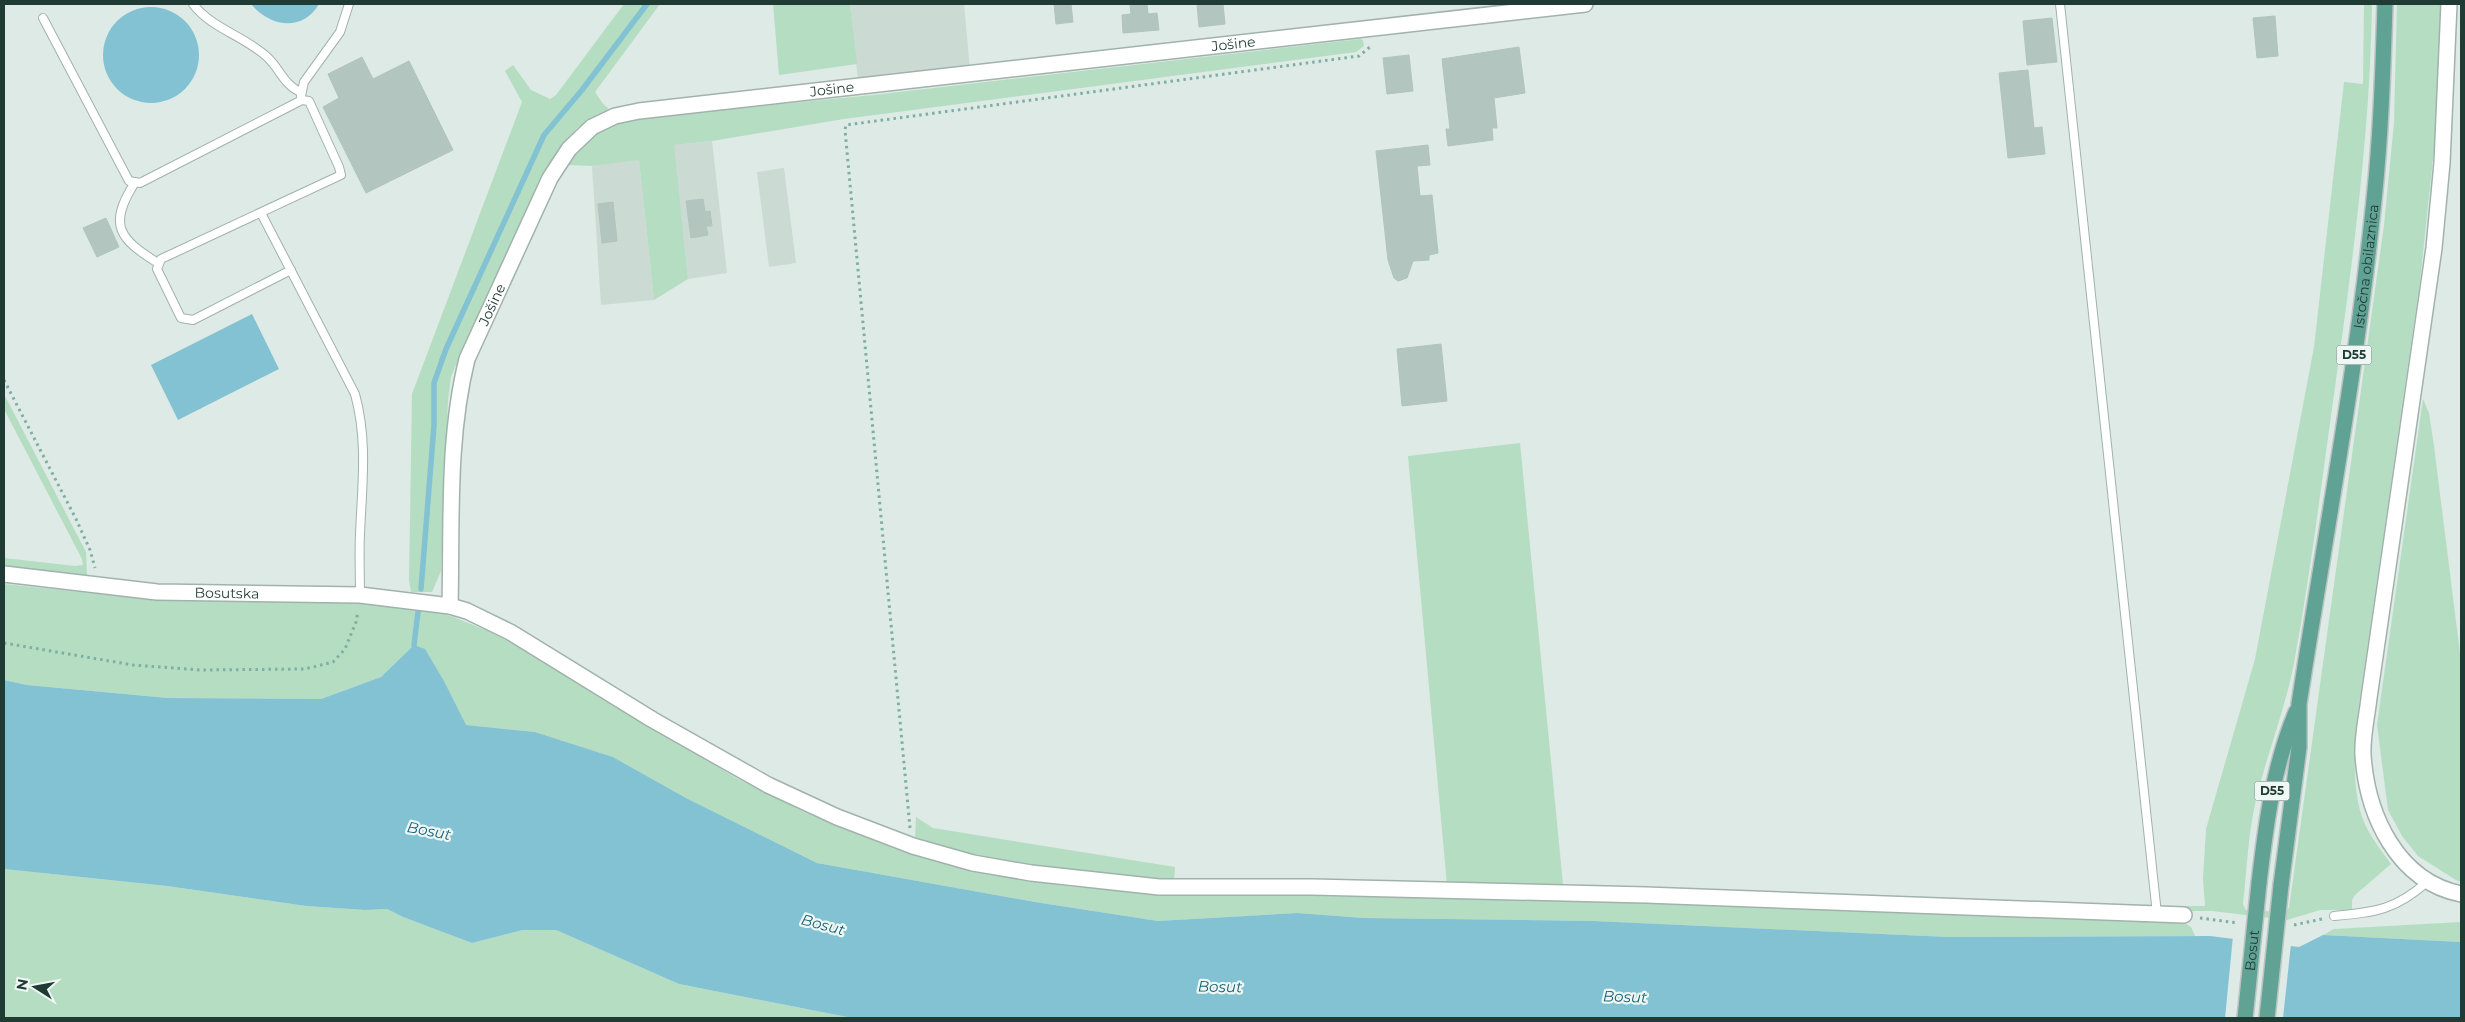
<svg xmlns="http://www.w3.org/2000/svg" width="2465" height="1022" viewBox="0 0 2465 1022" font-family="Montserrat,sans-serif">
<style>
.built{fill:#ccdad4}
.green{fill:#b5ddc2}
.water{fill:#83c2d3}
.pier{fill:#deeae5}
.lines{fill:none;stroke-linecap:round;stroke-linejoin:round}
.stream{stroke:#83c2d3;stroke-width:5.5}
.building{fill:#b3c5bf;stroke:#b0c4bd}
.service-casing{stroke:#a1b2ac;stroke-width:10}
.minor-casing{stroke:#a1b2ac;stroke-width:18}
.primary-casing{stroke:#bcc4c2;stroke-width:18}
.path{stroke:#7dafa2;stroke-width:3;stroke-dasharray:2.5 4;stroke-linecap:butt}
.service{stroke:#fff;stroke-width:8}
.minor{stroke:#fff;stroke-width:15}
.primary{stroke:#60a294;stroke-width:15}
.primary-bridge-casing{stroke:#bcc4c2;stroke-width:18;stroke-linecap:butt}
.primary-bridge{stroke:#60a294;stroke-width:15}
.labels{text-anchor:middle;stroke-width:4.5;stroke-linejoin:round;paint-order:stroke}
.shield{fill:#eef7f3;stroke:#5d736d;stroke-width:1}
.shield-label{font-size:12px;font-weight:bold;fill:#1f3b34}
.street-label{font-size:14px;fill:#1f3b34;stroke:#eef7f3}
.water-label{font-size:15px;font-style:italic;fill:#176378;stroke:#eef7f3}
</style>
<rect width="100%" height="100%" fill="#deeae5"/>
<g class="built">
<polygon points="850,4 964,4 970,70 858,81"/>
<polygon points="712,141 727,273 688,279 673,145"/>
<polygon points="639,159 654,300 601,305 592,166"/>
<polygon points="784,168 796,263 769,267 757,172"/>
</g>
<g class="green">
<polygon points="624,4 660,4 595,92 603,104 609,109 577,128 551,161 467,338 451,377 448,400 441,571 432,592 411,592 409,580 412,394 522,102 505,71 513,65 531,90 550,99 556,95"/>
<polygon points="773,4 850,4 857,64 779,75"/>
<path d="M2364,4H2372C2370,133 2353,259 2335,387C2322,479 2311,571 2294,663C2285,710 2267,754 2256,800C2248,833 2247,870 2243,904L2246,910L2284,912L2289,908L2384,225L2394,123L2397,4H2441L2435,140L2420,281L2357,718C2355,755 2350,799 2369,832C2375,843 2384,854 2391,864L2355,895L2352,900V910H2320L2287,920L2212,911H2165L2162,906H2205L2203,879L2206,829L2255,659L2314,347L2344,82L2363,84Z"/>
<path d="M1360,39L1363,40L1364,46L1356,52L844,119L712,141L674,145L688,279L654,300L639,160L592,166L569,165C588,134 605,125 640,118L882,94Z"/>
<polygon points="4,394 86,552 87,575 78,577 4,568 4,558 75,566 83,565 82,559 4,409"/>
<polygon points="2423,399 2429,413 2434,446 2461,661 2461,882 2456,880 2418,856 2402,836 2388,810 2377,725"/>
<polygon points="1520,443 1563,884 1447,885 1408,456"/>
<polygon points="4,584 139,598 192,600 343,600 432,611 451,616 488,631 535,655 736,778 804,812 893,848 937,862 1028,881 1074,887 1180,894 1601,900 2183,922 2191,927 2195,936 1948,937 1594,921 1364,918 1297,913 1158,921 1035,902 817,863 686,798 613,757 535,732 465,725 444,681 425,650 414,645 381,677 321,699 168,698 27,685 4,680"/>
<path d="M916,817L933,828L1175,867L1174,881C1087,872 998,869 915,839Z"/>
<polygon points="4,869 167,886 306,906 365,910 387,909 403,917 472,943 523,930 556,930 679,984 852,1018 4,1018"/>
<polygon points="2461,922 2461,942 2323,935 2334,929"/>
</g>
<g class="water">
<path d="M251,4H319C302,33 269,26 251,4Z"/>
<circle cx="151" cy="55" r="48"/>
<polygon points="252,314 279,369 178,420 151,365"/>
<polygon points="414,645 425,649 444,681 466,725 535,732 613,757 686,798 817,863 1035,902 1158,921 1297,913 1364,918 1594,921 1948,937 2210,936 2299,947 2323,935 2461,942 2461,1018 852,1018 679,984 556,930 523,930 472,943 403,917 387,909 365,910 306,906 167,886 4,869 4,680 27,685 168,698 321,699 381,677"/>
</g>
<polygon class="pier" points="2233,936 2291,944 2283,1018 2225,1018"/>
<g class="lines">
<g class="stream">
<polyline points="421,589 434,425 434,383 446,349 544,135 582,90 647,4"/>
<polyline points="414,645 418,612"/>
</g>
</g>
<g class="building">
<polygon points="1054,4 1071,4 1073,22 1056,24"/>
<polygon points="1130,4 1147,4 1148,14 1157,13 1159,30 1123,33 1122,15 1131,14"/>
<polygon points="1197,4 1223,4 1225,24 1199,27"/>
<polygon points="2275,16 2278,56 2257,58 2253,18"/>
<polygon points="2052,18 2057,62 2027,65 2023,21"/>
<polygon points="1519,47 1525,93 1494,98 1497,128 1492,128 1493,140 1448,146 1446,129 1450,129 1442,59"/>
<polygon points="1409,55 1413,91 1387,94 1383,58"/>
<polygon points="362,57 373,79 409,61 453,150 366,193 323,107 339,98 328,74"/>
<polygon points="2028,70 2034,128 2042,127 2045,154 2008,158 1999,73"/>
<polygon points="1428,145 1430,165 1417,166 1420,196 1432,195 1438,253 1429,255 1429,260 1413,261 1407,278 1398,281 1394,278 1388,260 1376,151"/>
<polygon points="703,199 705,212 710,211 712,226 706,226 708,235 691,238 686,201"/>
<polygon points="613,202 617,241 602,243 598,204"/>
<polygon points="106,218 119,247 97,257 83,228"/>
<polygon points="1441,344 1447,401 1402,406 1397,349"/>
</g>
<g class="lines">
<defs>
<g id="service">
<path d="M193,4C211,28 244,36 266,56C280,68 282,83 300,92"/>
<polyline points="2060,4 2157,914"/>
<polyline points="43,18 129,181 140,183 302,100 309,101 339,167 341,175 161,259 157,269 181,318 193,320 291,270"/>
<polyline points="301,96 304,82 340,32 349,4"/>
<path d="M134,184C108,225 119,239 158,263"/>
<path d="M261,213L355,394C368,441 362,486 360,534C359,554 360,575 360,595"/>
<path d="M2334,916C2376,912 2396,910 2428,881"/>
</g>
<g id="minor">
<path d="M2449,4L2442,163L2434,248L2369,698C2367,716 2362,737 2363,755C2367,815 2397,881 2461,894"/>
<path id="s1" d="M4,574L157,592L360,595L450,606L467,611L510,632L653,720L768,785L837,817L913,846L973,863L1031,873L1159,887H1312L1646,895L2184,915"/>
<path id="s2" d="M450,606C452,524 447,439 467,359L550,178L569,149L592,127L615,116L639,111L1585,4"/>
</g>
<g id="primary">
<path d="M2259,883C2266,824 2273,767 2296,712"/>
<path id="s3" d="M2281,885L2299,747V704C2325,536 2357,368 2374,200C2381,135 2383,69 2385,4"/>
</g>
</defs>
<use href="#service" class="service-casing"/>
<use href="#minor" class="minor-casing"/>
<use href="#primary" class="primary-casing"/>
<g class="path">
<polyline points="4,380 76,519 90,550 95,568"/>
<polyline points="4,643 133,665 200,670 305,669 333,662 345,649 356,622 358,612"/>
<polyline points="910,828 845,130 846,125 1359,56 1370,47"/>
<polyline points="2200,918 2238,923"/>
<polyline points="2294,925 2322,919"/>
</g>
<use href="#service" class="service"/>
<use href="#minor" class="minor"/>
<use href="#primary" class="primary"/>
<defs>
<g id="primary-bridge">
<path id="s4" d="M2245,1018L2259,883"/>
<polyline points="2267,1018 2281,885"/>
</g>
</defs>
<use href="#primary-bridge" class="primary-bridge-casing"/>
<use href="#primary-bridge" class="primary-bridge"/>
</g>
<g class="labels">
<g class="shield">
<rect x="2336.5" y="345.5" width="35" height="19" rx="4"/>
<rect x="2254.5" y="781.5" width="35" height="19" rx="4"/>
</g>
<g class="shield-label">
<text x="2354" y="359">D55</text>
<text x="2272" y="795">D55</text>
</g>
<g class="street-label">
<text dy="5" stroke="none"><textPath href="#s2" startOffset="1162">Jošine</textPath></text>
<text dy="5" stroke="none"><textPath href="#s2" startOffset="758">Jošine</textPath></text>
<text dy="5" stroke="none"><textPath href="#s3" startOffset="625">Istočna obilaznica</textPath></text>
<text dy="5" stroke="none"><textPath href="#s2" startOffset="308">Jošine</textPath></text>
<text dy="5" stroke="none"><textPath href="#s1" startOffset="224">Bosutska</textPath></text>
<text dy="5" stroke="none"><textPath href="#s4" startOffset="68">Bosut</textPath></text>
</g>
<g class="water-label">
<text transform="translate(429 831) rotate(11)" y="5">Bosut</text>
<text transform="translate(823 925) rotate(15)" y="5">Bosut</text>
<text transform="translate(1220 987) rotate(1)" y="5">Bosut</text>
<text transform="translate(1625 997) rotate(2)" y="5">Bosut</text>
</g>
</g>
<rect width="2465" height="1022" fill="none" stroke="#1f3b34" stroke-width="10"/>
<g transform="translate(35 987) rotate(281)" stroke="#eef7f3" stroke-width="4" paint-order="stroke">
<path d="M0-4L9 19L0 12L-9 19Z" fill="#1f3b34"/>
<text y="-8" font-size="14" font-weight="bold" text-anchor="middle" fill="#1f3b34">N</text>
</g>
</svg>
